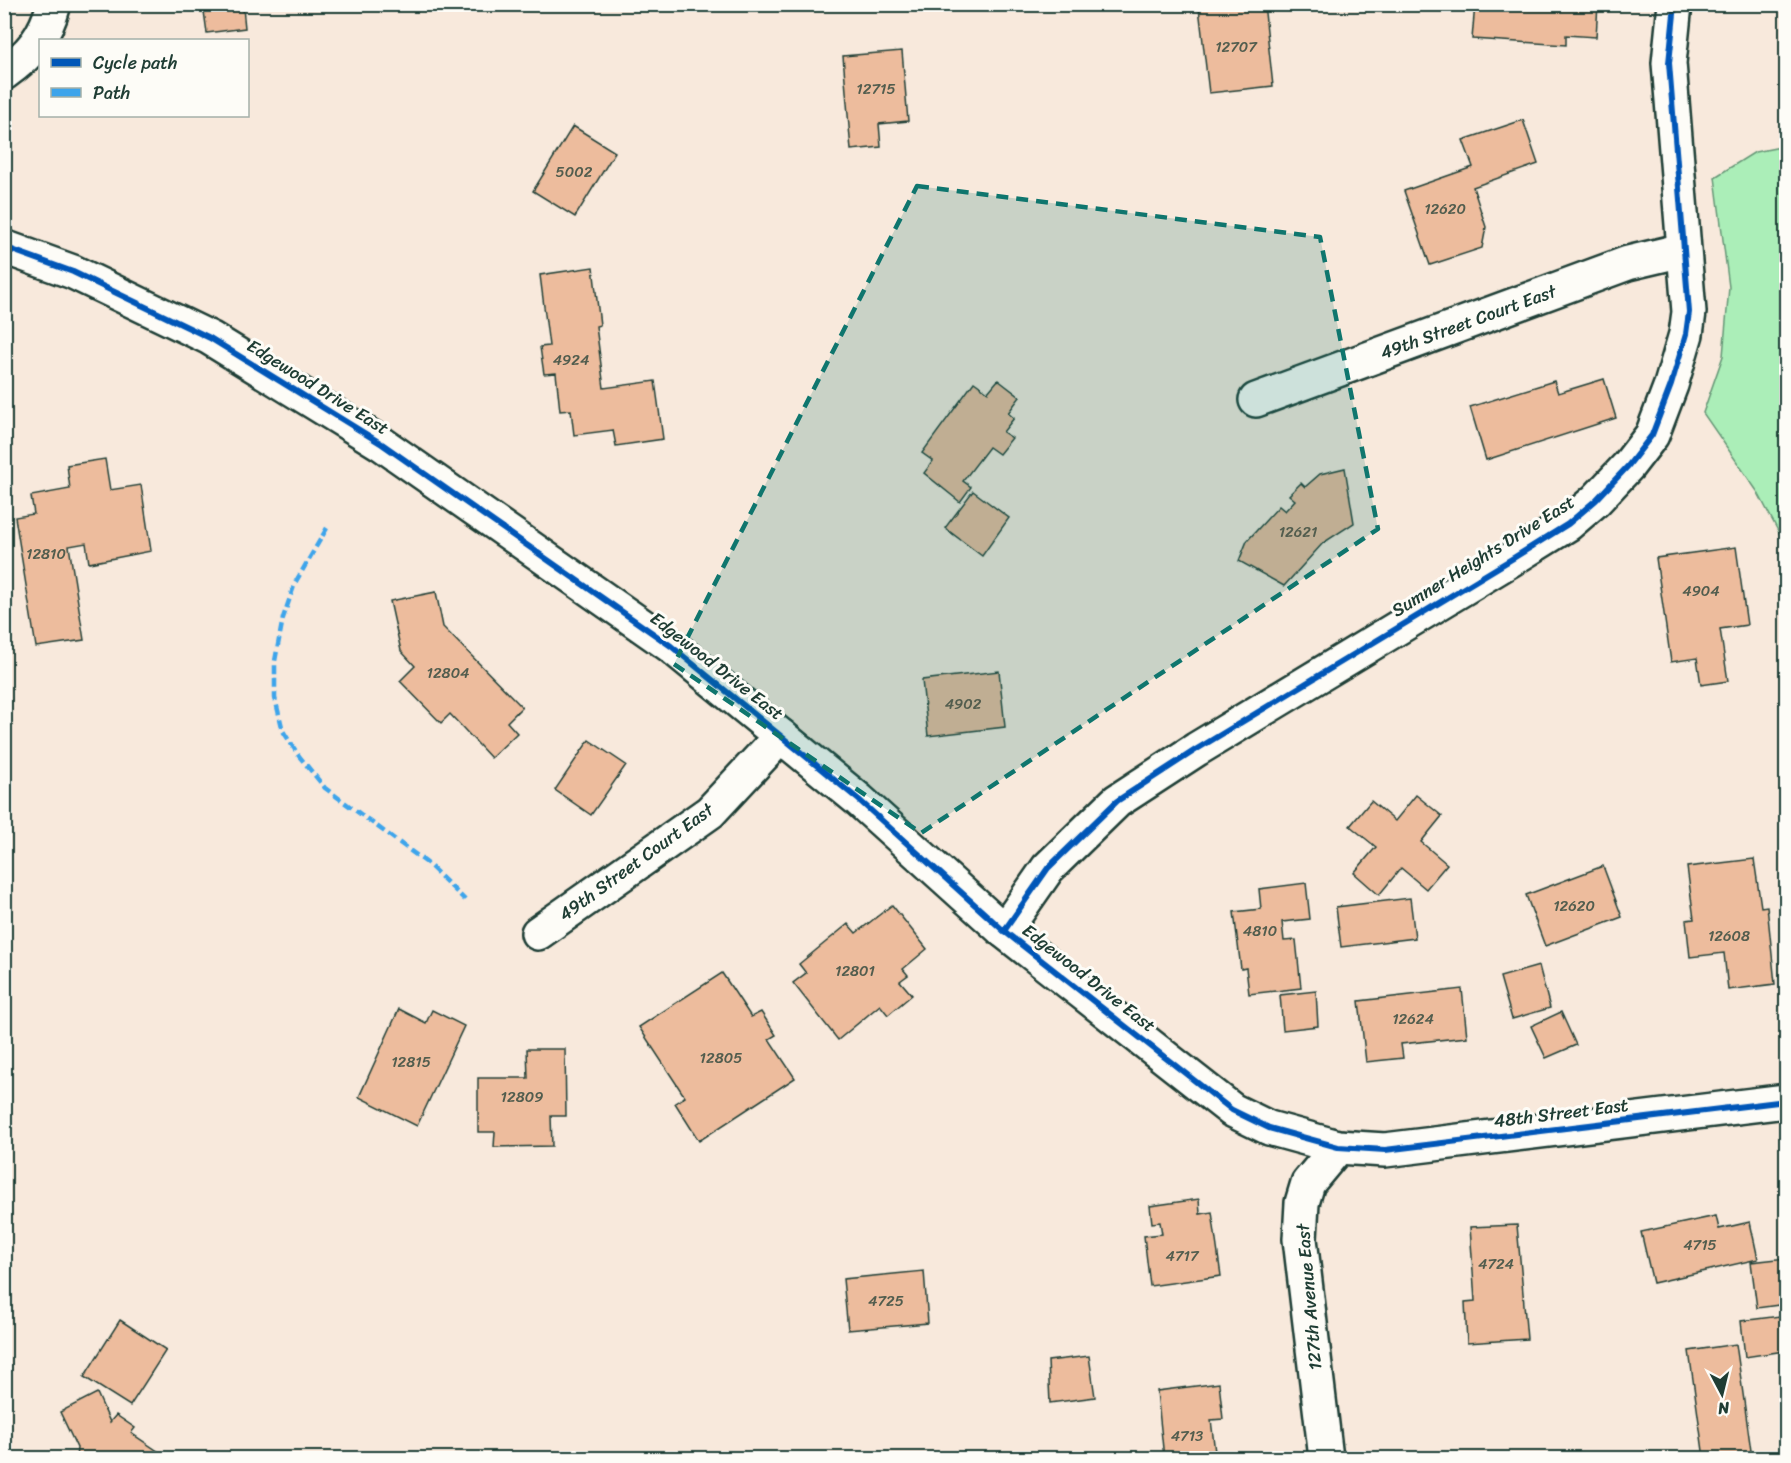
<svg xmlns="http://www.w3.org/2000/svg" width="1791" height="1463" viewBox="0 0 1791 1463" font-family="Sriracha,sans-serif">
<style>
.green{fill:#abeeb8;stroke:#659676;stroke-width:1.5}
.building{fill:#edbc9d;stroke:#1f3d34;stroke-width:1.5}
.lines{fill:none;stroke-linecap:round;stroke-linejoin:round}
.minor-casing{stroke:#1f3d34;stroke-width:38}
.tertiary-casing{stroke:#1f3d34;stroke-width:38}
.minor{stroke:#fdfcf7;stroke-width:33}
.tertiary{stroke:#fdfcf7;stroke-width:33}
.quiet{stroke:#3da4eb;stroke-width:4.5;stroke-dasharray:9 4.5;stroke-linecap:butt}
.cycleway-casing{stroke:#fdfcf7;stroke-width:10}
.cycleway{stroke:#0057b8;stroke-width:6}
.marked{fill:#0f766e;fill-opacity:0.2;stroke:#0f766e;stroke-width:4.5;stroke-dasharray:12 8;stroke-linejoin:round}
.labels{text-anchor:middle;stroke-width:6;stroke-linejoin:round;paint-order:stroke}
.number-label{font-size:15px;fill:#525d4e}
.street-label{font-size:18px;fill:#1f3d34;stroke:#fdfcf7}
</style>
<rect width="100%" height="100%" fill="#f8e9dc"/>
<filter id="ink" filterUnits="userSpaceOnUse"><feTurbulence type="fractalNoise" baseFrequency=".0167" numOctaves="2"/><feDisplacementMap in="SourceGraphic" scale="12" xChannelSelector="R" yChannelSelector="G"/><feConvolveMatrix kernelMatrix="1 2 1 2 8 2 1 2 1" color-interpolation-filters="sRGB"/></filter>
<g filter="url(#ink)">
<polygon class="green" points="1786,146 1786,546 1757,491 1703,413 1723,356 1729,287 1715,177 1755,152"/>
<g class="building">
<polygon points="203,4 267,4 267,5 243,8 245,28 207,33"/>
<polygon points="1225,4 1264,4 1273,86 1209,93 1199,8"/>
<polygon points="1475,4 1598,4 1596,37 1566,35 1566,45 1472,39"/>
<polygon points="902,51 908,121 879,124 881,147 851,150 843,56"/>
<polygon points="1523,120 1538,164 1473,187 1486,227 1482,248 1430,265 1404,191 1473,167 1463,140"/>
<polygon points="573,126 615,152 575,217 533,191"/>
<polygon points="593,267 600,325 596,326 604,388 655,381 663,439 616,446 613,430 574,435 571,410 560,411 556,373 544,374 540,347 549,346 540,275"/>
<polygon points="1604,379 1616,418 1486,460 1470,407 1554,381 1558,393"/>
<polygon points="998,380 1020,397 1008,413 1014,418 1003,432 1012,438 999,454 989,447 963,481 971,487 960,502 924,473 933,461 922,453 974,382 988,392"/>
<polygon points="105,459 110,490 141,485 151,551 89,563 86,543 69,546 84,640 36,647 15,517 34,514 31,496 70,489 67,465"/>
<polygon points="1345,468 1354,523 1323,543 1284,586 1239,561 1247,541 1279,506 1285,511 1295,500 1289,495 1301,483 1305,487 1320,474"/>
<polygon points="973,491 1009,518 982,556 945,528"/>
<polygon points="1736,547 1747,625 1720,629 1728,681 1701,685 1697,658 1671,662 1656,558"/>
<polygon points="436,592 443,627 522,707 507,722 517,733 491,758 450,714 441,723 400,681 415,666 401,651 390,601"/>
<polygon points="999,671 1005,727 928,736 922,680"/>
<polygon points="589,740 626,765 591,815 555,790"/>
<polygon points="1416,795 1442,816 1421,842 1447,864 1426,889 1401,868 1379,895 1354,873 1376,847 1350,826 1371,801 1395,821"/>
<polygon points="1754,859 1761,907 1767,906 1775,984 1728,990 1724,953 1690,957 1686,920 1694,919 1687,867"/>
<polygon points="1603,866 1622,917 1545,946 1526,895"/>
<polygon points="1306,883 1310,919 1282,922 1284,941 1296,940 1301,988 1249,994 1246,968 1241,969 1234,912 1261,909 1259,889"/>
<polygon points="1410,898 1415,938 1341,947 1336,907"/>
<polygon points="892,905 927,949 903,969 908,975 900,981 912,995 888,1015 880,1005 838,1040 793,983 806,973 799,964 848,924 856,933"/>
<polygon points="1539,966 1550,1008 1512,1019 1500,977"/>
<polygon points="722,973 751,1017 761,1012 776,1035 769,1039 795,1078 699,1141 675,1103 685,1097 639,1027"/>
<polygon points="1462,989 1467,1037 1401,1044 1403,1058 1366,1062 1359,1001"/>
<polygon points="1316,991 1318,1026 1283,1030 1280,995"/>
<polygon points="399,1009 426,1023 432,1010 464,1026 417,1126 359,1097"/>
<polygon points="1561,1012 1576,1045 1546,1058 1531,1026"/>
<polygon points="527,1049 565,1049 566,1116 551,1116 552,1146 494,1147 495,1132 478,1132 478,1078 528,1078"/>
<polygon points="1199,1199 1200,1214 1212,1212 1221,1276 1150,1286 1144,1236 1162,1234 1160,1222 1152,1223 1150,1206"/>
<polygon points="1716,1216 1719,1229 1750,1222 1758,1259 1653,1283 1641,1232"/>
<polygon points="1517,1225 1527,1339 1467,1343 1465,1302 1475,1301 1470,1227"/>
<polygon points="1786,1258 1786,1304 1757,1308 1751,1262"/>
<polygon points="924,1271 928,1323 848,1330 843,1279"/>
<polygon points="1780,1316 1784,1351 1745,1357 1741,1321"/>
<polygon points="120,1320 166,1350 130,1406 84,1377"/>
<polygon points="1736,1344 1752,1458 1704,1458 1689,1351"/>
<polygon points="1089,1356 1095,1397 1050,1403 1048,1361"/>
<polygon points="1219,1383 1223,1419 1211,1420 1215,1452 1164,1458 1157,1391"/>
<polygon points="97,1393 110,1422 116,1415 135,1428 131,1433 168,1458 76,1458 77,1448 60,1412"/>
</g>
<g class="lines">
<defs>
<g id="minor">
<path d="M4,73C31,54 45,37 54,4"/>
<polyline points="1256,400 1628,263 1683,250"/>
<polyline points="538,933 710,812 781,736"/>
<polyline points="1326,1458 1300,1239 1302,1203 1308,1183 1338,1147"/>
</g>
<g id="tertiary">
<polyline points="4,247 73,272 210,338 382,444 671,646 859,800 1004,931 1232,1110 1269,1128 1338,1147 1385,1150 1786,1101"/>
<polyline points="1004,931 1048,868 1117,801 1197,749 1515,557 1568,524 1596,500 1628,466 1652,435 1671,385 1686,334 1689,312 1669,63 1675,4"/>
</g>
</defs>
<use href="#minor" class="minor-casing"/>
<use href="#tertiary" class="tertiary-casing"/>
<use href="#minor" class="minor"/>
<use href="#tertiary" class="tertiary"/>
<polyline class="quiet" points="327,528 295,583 283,618 275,661 275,698 283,731 299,756 325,788 427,863 465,900"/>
<defs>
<g id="cycleway">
<polyline points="4,247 73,272 210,338 382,444 671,646 859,800 1004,931 1232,1110 1269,1128 1338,1147 1385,1150 1786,1101"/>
<polyline points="1004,931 1048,868 1117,801 1197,749 1515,557 1568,524 1596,500 1628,466 1652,435 1671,385 1686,334 1689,312 1669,63 1675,4"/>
</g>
</defs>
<use href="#cycleway" class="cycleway-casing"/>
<use href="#cycleway" class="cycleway"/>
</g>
</g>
<path class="marked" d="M917,186L1320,237L1378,529L921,833L674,664Z"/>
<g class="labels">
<g class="number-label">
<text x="1236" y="52">12707</text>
<text x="876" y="94">12715</text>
<text x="574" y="177">5002</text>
<text x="1445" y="214">12620</text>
<text x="571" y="365">4924</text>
<text x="1298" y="537">12621</text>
<text x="46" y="559">12810</text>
<text x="1701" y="596">4904</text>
<text x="448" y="678">12804</text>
<text x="963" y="709">4902</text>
<text x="1574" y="911">12620</text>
<text x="1260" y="936">4810</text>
<text x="1729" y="941">12608</text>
<text x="855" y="976">12801</text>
<text x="1413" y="1024">12624</text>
<text x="721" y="1063">12805</text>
<text x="411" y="1067">12815</text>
<text x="522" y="1102">12809</text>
<text x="1700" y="1250">4715</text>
<text x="1182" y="1261">4717</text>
<text x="1496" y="1269">4724</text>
<text x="886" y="1306">4725</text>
<text x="1187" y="1441">4713</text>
</g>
<g class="street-label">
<text transform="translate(1468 322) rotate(-20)" y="6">49th Street Court East</text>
<text transform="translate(318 387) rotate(32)" y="6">Edgewood Drive East</text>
<text transform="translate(1483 556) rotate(-32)" y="6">Sumner Heights Drive East</text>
<text transform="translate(717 666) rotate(38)" y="6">Edgewood Drive East</text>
<text transform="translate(636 862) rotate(-36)" y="6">49th Street Court East</text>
<text transform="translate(1089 978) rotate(38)" y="6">Edgewood Drive East</text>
<text transform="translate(1561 1113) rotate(-7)" y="6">48th Street East</text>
<text transform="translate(1309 1297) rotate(-95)" y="6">127th Avenue East</text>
</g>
</g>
<rect width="1791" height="1463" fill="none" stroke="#fdfcf7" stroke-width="24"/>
<rect x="12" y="12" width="1767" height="1439" fill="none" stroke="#1f3d34" stroke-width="2" filter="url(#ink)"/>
<rect x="39" y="39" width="210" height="78" fill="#fdfcf7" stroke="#a4b0a9" stroke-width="1.5"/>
<rect x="51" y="58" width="30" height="9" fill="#0057b8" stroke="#a4b0a9" stroke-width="1.5"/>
<text x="93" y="69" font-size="18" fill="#1f3d34">Cycle path</text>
<rect x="51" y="88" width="30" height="9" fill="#3da4eb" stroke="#a4b0a9" stroke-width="1.5"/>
<text x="93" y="99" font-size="18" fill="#1f3d34">Path</text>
<g transform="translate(1722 1394) rotate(173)" stroke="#fdfcf7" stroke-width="4.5" paint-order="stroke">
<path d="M0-4.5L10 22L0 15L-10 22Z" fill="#1f3d34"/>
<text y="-9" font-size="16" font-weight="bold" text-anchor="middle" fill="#1f3d34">N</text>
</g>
</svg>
